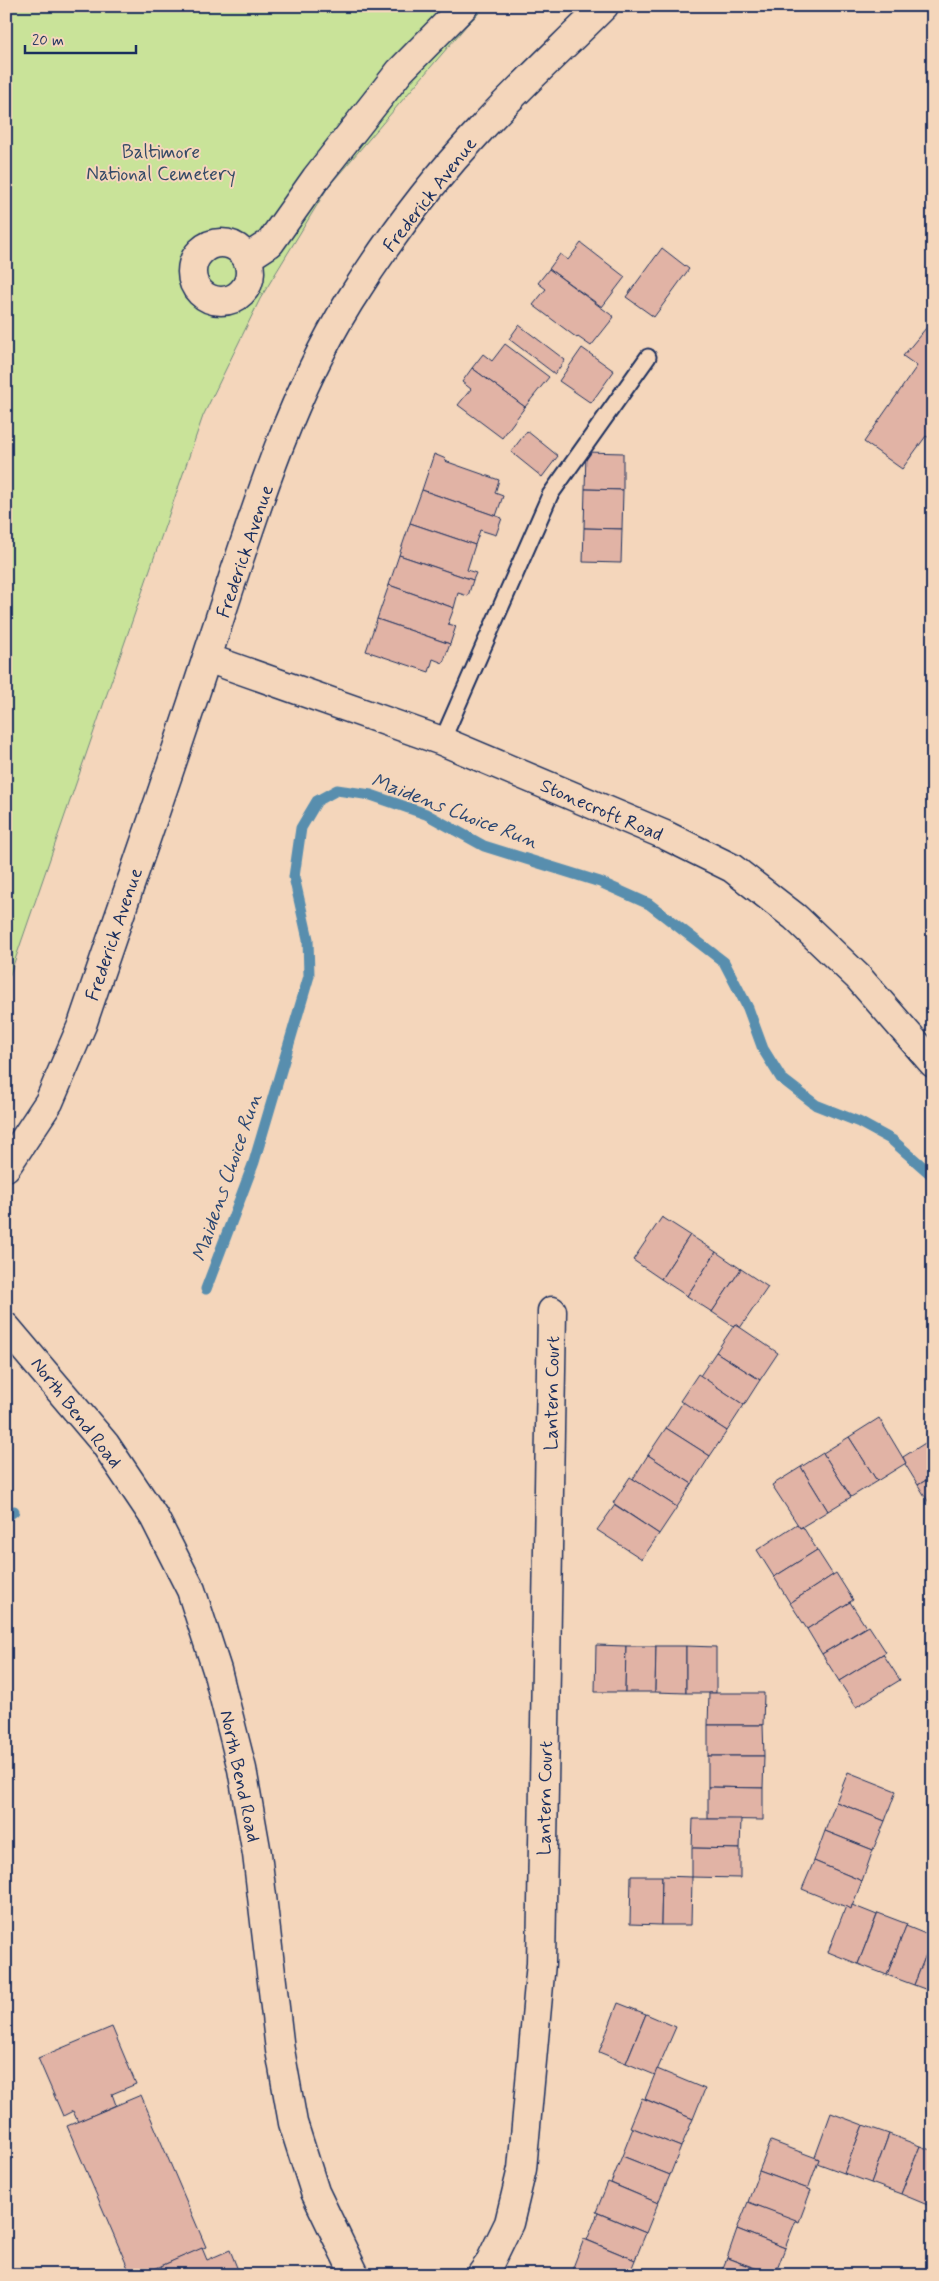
<svg xmlns="http://www.w3.org/2000/svg" width="939" height="2281" viewBox="0 0 939 2281" font-family="Mynerve,sans-serif">
<style>
.green{fill:#c9e399;stroke:#72897c}
.lines{fill:none;stroke-linecap:round;stroke-linejoin:round}
.stream{stroke:#598eae;stroke-width:11}
.building{fill:#e1b3a5;stroke:#1b2f5e}
.service-casing{stroke:#1b2f5e;stroke-width:19}
.minor-casing{stroke:#1b2f5e;stroke-width:31}
.primary-casing{stroke:#1b2f5e;stroke-width:31}
.service{stroke:#f4d6bb;stroke-width:15}
.minor{stroke:#f4d6bb;stroke-width:28}
.primary{stroke:#f4d6bb;stroke-width:28}
.labels{text-anchor:middle;stroke-width:4;stroke-linejoin:round;paint-order:stroke}
.park-label{font-size:19px;fill:#354a67;stroke:#f4d6bb}
.street-label{font-size:19px;fill:#1b2f5e;stroke:#f4d6bb}
.water-label{font-size:20px;font-style:italic;fill:#2b4772;stroke:#f4d6bb}
</style>
<rect width="100%" height="100%" fill="#f4d6bb"/>
<filter id="ink" filterUnits="userSpaceOnUse"><feTurbulence type="fractalNoise" baseFrequency=".02" numOctaves="2"/><feDisplacementMap in="SourceGraphic" scale="10" xChannelSelector="R" yChannelSelector="G"/><feConvolveMatrix kernelMatrix="1 2 1 2 8 2 1 2 1" color-interpolation-filters="sRGB"/></filter>
<g filter="url(#ink)">
<polygon class="green" points="6,6 486,6 466,26 328,187 260,299 203,416 6,986"/>
<g class="lines">
<g class="stream">
<polyline points="206,1289 254,1162 309,976 308,939 294,877 301,828 317,801 337,790 371,795 426,814 484,846 600,882 649,904 724,962 748,1008 763,1049 781,1078 816,1105 859,1122 892,1140 933,1176"/>
<polyline points="6,1517 14,1511"/>
</g>
</g>
<g class="building">
<polygon points="581,243 625,277 602,307 549,269 560,254 568,260"/>
<polygon points="662,248 689,269 654,317 626,297"/>
<polygon points="549,269 614,317 591,346 578,337 577,338 533,305 546,289 538,283"/>
<polygon points="931,322 933,324 933,440 926,436 902,469 864,442 917,366 903,356"/>
<polygon points="519,325 565,360 555,374 509,339"/>
<polygon points="505,344 549,377 525,407 472,368 483,354 492,361"/>
<polygon points="582,348 614,371 591,403 559,381"/>
<polygon points="472,368 525,407 502,438 458,405 471,389 462,382"/>
<polygon points="527,431 558,456 542,477 511,452"/>
<polygon points="586,452 623,453 623,490 585,489"/>
<polygon points="434,454 446,459 445,461 499,480 495,493 503,496 496,516 422,490"/>
<polygon points="585,489 623,490 622,529 584,528"/>
<polygon points="422,490 502,518 496,535 480,530 475,545 410,523"/>
<polygon points="410,523 475,545 467,570 476,573 473,580 399,555"/>
<polygon points="584,528 622,529 621,563 583,562"/>
<polygon points="399,555 473,580 468,596 458,593 454,608 389,585"/>
<polygon points="389,585 454,608 448,624 456,626 450,644 377,619"/>
<polygon points="377,619 450,644 443,663 433,659 429,672 366,651"/>
<polygon points="662,1217 690,1235 661,1279 633,1260"/>
<polygon points="690,1235 716,1252 687,1296 661,1279"/>
<polygon points="716,1252 741,1269 712,1312 687,1296"/>
<polygon points="741,1269 768,1287 740,1328 735,1324 733,1326 712,1312"/>
<polygon points="735,1324 778,1353 760,1380 716,1352"/>
<polygon points="716,1352 760,1380 744,1405 700,1376"/>
<polygon points="698,1374 744,1405 727,1431 680,1401"/>
<polygon points="683,1402 727,1431 710,1456 666,1428"/>
<polygon points="879,1418 906,1463 877,1481 849,1437"/>
<polygon points="666,1428 710,1456 692,1484 648,1455"/>
<polygon points="849,1437 877,1481 851,1497 823,1453"/>
<polygon points="933,1438 933,1476 918,1485 905,1464 906,1463 903,1457"/>
<polygon points="823,1453 851,1497 828,1511 801,1467"/>
<polygon points="648,1455 692,1484 677,1507 633,1479"/>
<polygon points="801,1467 828,1511 800,1528 772,1485"/>
<polygon points="933,1476 933,1509 918,1485"/>
<polygon points="630,1477 677,1507 659,1534 613,1503"/>
<polygon points="615,1505 659,1534 642,1559 597,1530"/>
<polygon points="797,1524 800,1528 803,1527 817,1550 774,1577 757,1550"/>
<polygon points="817,1550 833,1575 790,1603 774,1577"/>
<polygon points="836,1573 853,1600 807,1629 790,1603"/>
<polygon points="850,1602 866,1627 822,1654 807,1629"/>
<polygon points="869,1626 886,1652 839,1681 822,1654"/>
<polygon points="596,1645 626,1646 625,1692 595,1692"/>
<polygon points="626,1646 656,1646 655,1692 625,1692"/>
<polygon points="656,1646 686,1646 686,1693 655,1692"/>
<polygon points="686,1646 716,1647 716,1693 686,1693"/>
<polygon points="883,1654 900,1680 856,1707 839,1681"/>
<polygon points="709,1693 764,1693 763,1725 708,1725"/>
<polygon points="708,1725 763,1725 764,1756 708,1756"/>
<polygon points="708,1756 764,1756 763,1788 708,1787"/>
<polygon points="848,1772 896,1791 885,1821 836,1802"/>
<polygon points="708,1787 763,1788 763,1820 708,1819"/>
<polygon points="836,1802 885,1821 873,1850 825,1831"/>
<polygon points="693,1819 741,1819 740,1849 692,1848"/>
<polygon points="825,1831 873,1850 862,1881 814,1861"/>
<polygon points="692,1848 740,1849 740,1878 692,1877"/>
<polygon points="814,1861 862,1881 851,1909 802,1889"/>
<polygon points="631,1876 662,1876 661,1925 630,1924"/>
<polygon points="662,1876 692,1877 691,1925 661,1925"/>
<polygon points="852,1905 877,1915 858,1964 828,1952 846,1906 851,1909"/>
<polygon points="878,1913 907,1924 887,1975 858,1964"/>
<polygon points="906,1926 933,1937 914,1985 887,1975"/>
<polygon points="933,1937 933,1992 914,1985"/>
<polygon points="618,2003 646,2014 626,2063 599,2052"/>
<polygon points="646,2014 676,2027 655,2075 626,2063"/>
<polygon points="112,2027 136,2084 112,2094 116,2105 78,2122 73,2111 63,2116 38,2058"/>
<polygon points="657,2069 705,2089 693,2119 645,2099"/>
<polygon points="141,2095 206,2247 140,2275 131,2275 67,2126"/>
<polygon points="642,2098 693,2119 681,2147 630,2127"/>
<polygon points="831,2113 863,2125 844,2173 817,2163 819,2159 815,2157"/>
<polygon points="863,2125 889,2134 871,2183 844,2173"/>
<polygon points="633,2128 681,2147 670,2175 622,2156"/>
<polygon points="889,2134 920,2146 901,2194 871,2183"/>
<polygon points="771,2141 819,2159 808,2189 759,2171"/>
<polygon points="920,2146 933,2151 933,2199 930,2206 901,2194"/>
<polygon points="622,2156 670,2175 658,2203 611,2183"/>
<polygon points="759,2171 811,2190 799,2222 748,2202"/>
<polygon points="608,2182 658,2203 646,2233 596,2212"/>
<polygon points="748,2202 796,2220 785,2248 737,2229"/>
<polygon points="598,2213 646,2233 635,2260 587,2240"/>
<polygon points="737,2229 785,2248 775,2275 727,2258"/>
<polygon points="584,2239 635,2260 629,2275 584,2275 572,2270"/>
<polygon points="202,2248 207,2260 230,2250 240,2275 165,2275 161,2266"/>
<polygon points="727,2258 772,2275 720,2275"/>
</g>
<g class="lines">
<defs>
<polyline id="service" points="442,741 550,495 648,357"/>
<g id="minor">
<circle cx="221" cy="272" r="29"/>
<polyline points="247,258 270,243 316,178 400,71 464,6"/>
<polyline points="207,658 442,741 665,835 732,868 795,917 858,977 933,1063"/>
<polyline points="6,1327 105,1444 154,1517 191,1590 217,1670 242,1769 257,1854 280,2050 293,2123 315,2192 355,2275"/>
<polyline points="481,2275 489,2264 509,2223 522,2169 541,1963 552,1311"/>
</g>
<path id="primary" d="M6,1167L49,1102L82,1025C124,901 168,778 208,654C247,537 284,407 349,302C387,241 431,182 480,130C519,87 563,47 604,6"/>
</defs>
<use href="#service" class="service-casing"/>
<use href="#minor" class="minor-casing"/>
<use href="#primary" class="primary-casing"/>
<use href="#service" class="service"/>
<use href="#minor" class="minor"/>
<use href="#primary" class="primary"/>
</g>
</g>
<g class="labels">
<g class="park-label">
<text x="161" y="158">Baltimore<tspan x="161" dy="22">National Cemetery</tspan></text>
</g>
<g class="street-label">
<text transform="translate(429 194) rotate(-52)" y="7">Frederick Avenue</text>
<text transform="translate(244 551) rotate(-71)" y="7">Frederick Avenue</text>
<text transform="translate(602 809) rotate(23)" y="7">Stonecroft Road</text>
<text transform="translate(113 934) rotate(-71)" y="7">Frederick Avenue</text>
<text transform="translate(551 1393) rotate(-89)" y="7">Lantern Court</text>
<text transform="translate(77 1412) rotate(52)" y="7">North Bend Road</text>
<text transform="translate(241 1776) rotate(78)" y="7">North Bend Road</text>
<text transform="translate(544 1798) rotate(-89)" y="7">Lantern Court</text>
</g>
<g class="water-label">
<text transform="translate(455 810) rotate(21)" y="7">Maidens Choice Run</text>
<text transform="translate(226 1177) rotate(-71)" y="7">Maidens Choice Run</text>
</g>
</g>
<rect width="939" height="2281" fill="none" stroke="#f4d6bb" stroke-width="25"/>
<rect x="12" y="12" width="914" height="2256" fill="none" stroke="#1b2f5e" stroke-width="2" filter="url(#ink)"/>
<path d="M25 45v8h111v-8" fill="none" stroke="#1b2f5e" stroke-width="2.5"/>
<text x="32" y="45" font-size="15" fill="#1b2f5e" stroke="#f4d6bb" stroke-width="4" paint-order="stroke">20 m</text>
</svg>
